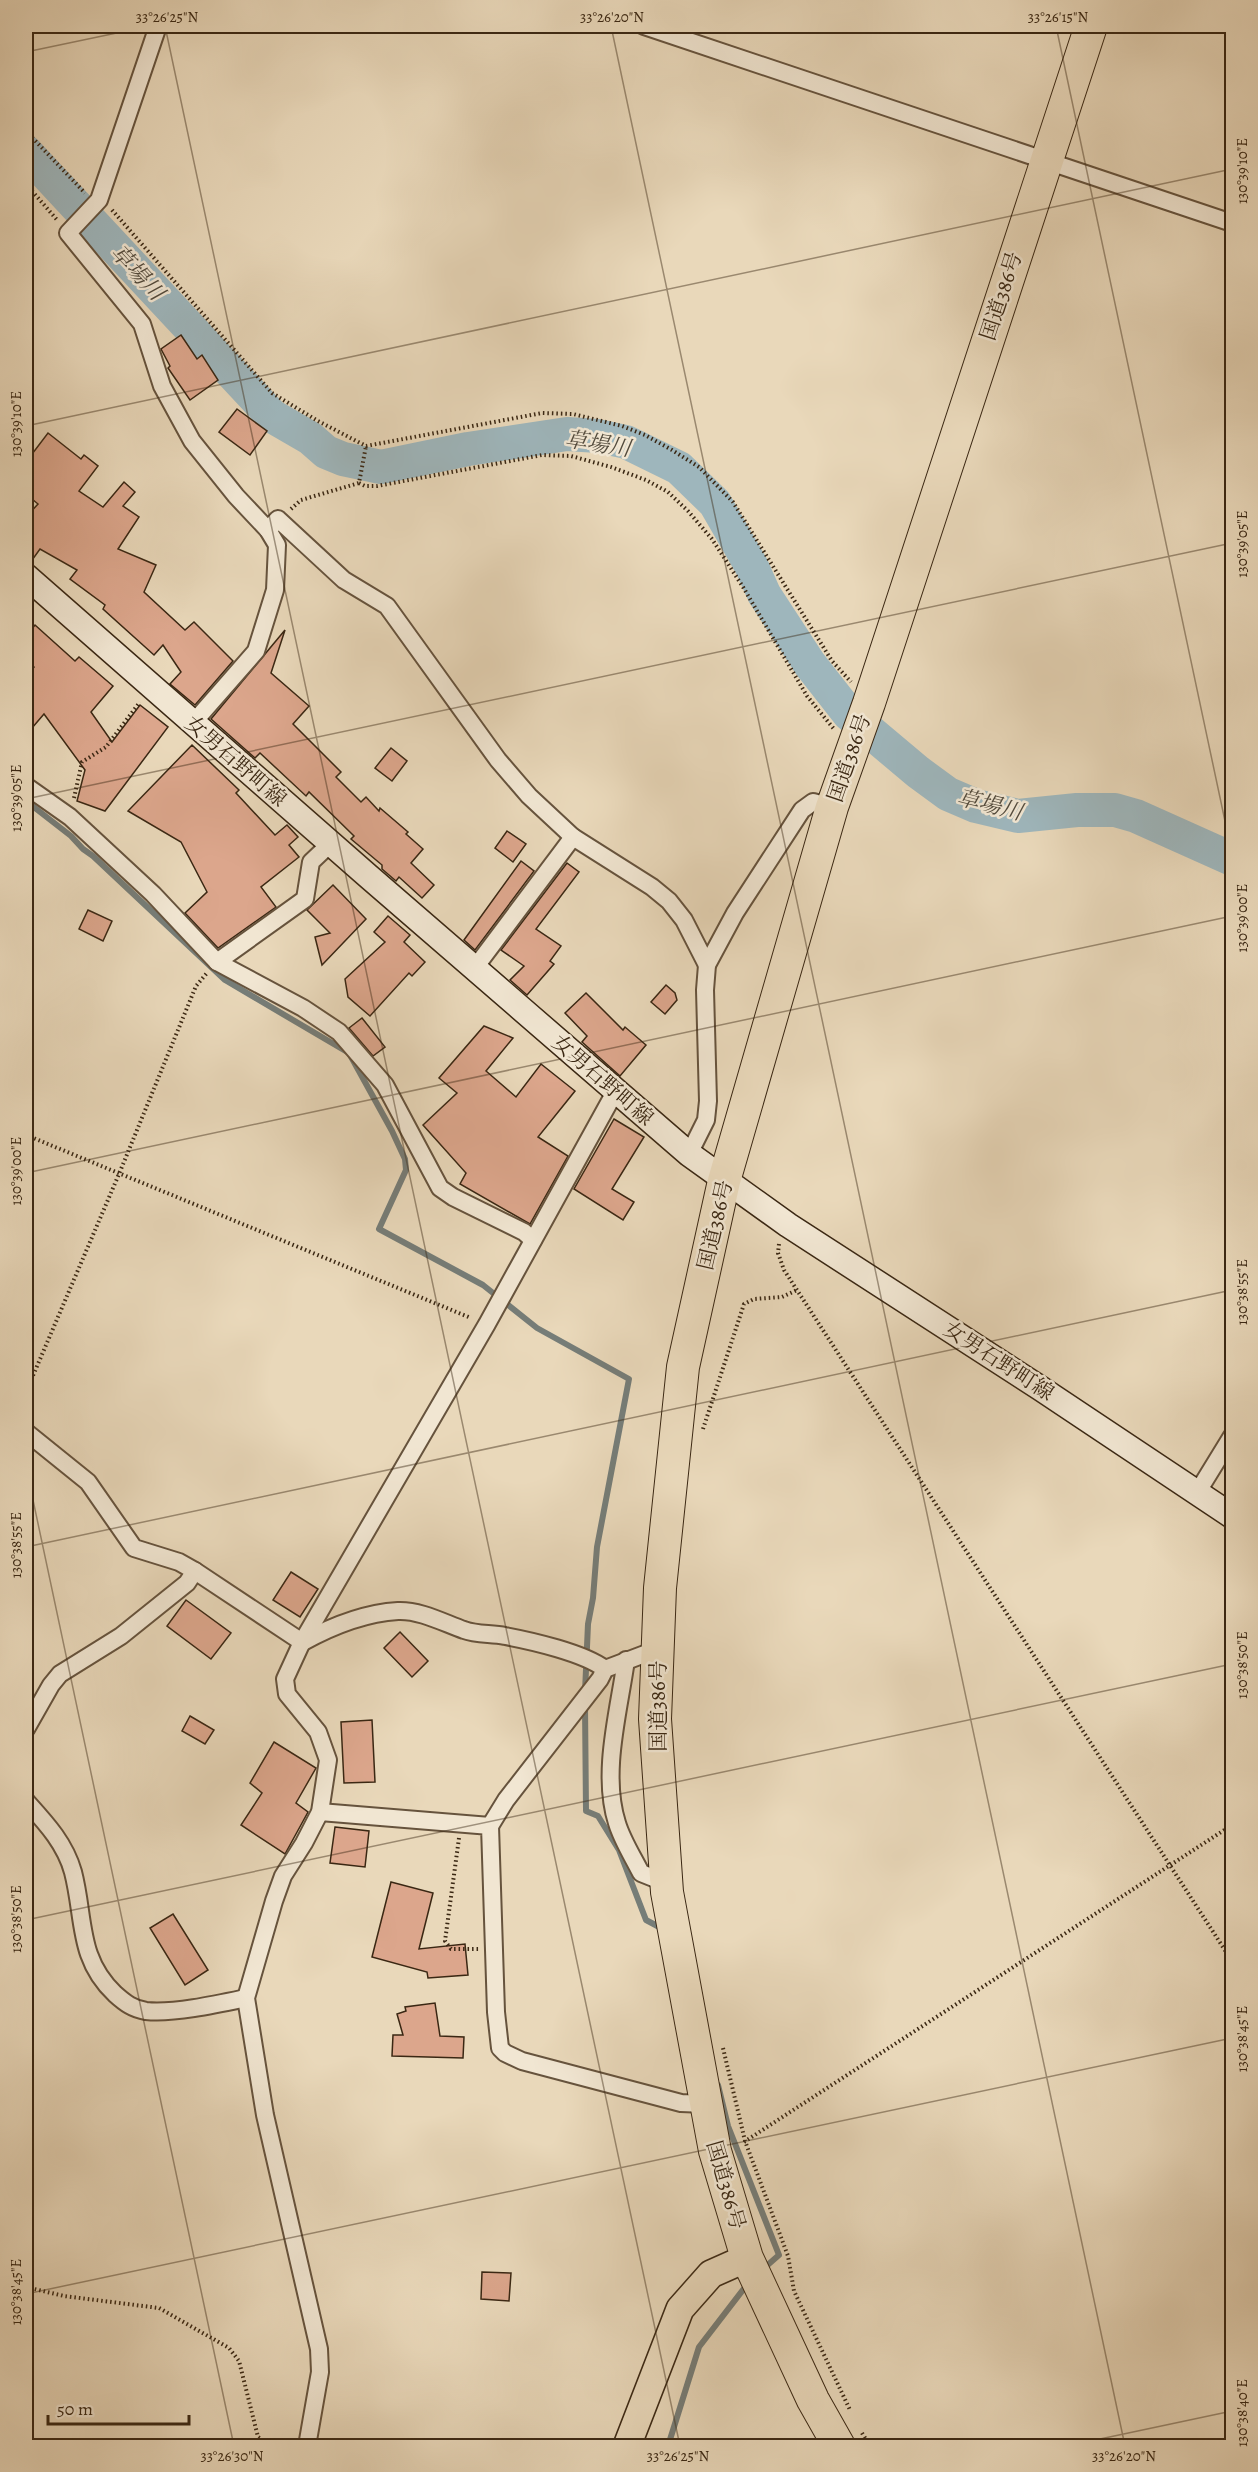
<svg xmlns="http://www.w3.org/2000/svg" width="1258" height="2472" viewBox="0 0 1258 2472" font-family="Alegreya,'Noto Serif JP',serif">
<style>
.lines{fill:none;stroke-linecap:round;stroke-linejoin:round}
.stream{stroke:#767d78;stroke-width:6}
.river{stroke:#9eb6bc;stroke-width:34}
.building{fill:#dca68c;stroke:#3a2713;stroke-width:1.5}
.street-casing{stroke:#66533d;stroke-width:20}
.secondary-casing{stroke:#3a2713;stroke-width:27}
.primary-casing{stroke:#3a2713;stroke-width:30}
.highway-casing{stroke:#3a2713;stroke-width:34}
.path{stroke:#3a2713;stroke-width:4;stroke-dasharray:1.5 3;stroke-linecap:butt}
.street{stroke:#f1e6d2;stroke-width:16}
.secondary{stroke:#f1e6d2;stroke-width:24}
.primary{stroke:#e9d8ba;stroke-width:27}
.highway{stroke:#e9d8ba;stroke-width:32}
.ticks{fill:none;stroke:#3a2713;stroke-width:1.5;stroke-opacity:0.45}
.labels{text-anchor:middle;stroke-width:5;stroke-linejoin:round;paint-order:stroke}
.street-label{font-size:21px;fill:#3a2713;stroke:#f1e6d2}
.water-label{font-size:22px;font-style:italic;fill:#534b3d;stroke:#f1e6d2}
.neatline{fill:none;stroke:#3a2713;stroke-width:2}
.ticks-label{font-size:15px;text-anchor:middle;fill:#3a2713}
</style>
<rect width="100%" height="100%" fill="#e9d8ba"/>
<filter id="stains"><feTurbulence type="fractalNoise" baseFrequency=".00333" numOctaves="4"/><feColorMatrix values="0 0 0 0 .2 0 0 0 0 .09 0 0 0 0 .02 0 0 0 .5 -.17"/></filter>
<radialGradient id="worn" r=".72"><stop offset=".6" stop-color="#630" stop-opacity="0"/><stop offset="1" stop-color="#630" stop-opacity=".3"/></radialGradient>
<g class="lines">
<g class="stream">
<polyline points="26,801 71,836 83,849 93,856 225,980 349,1053 392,1131 405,1159 406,1170 379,1229 483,1285 537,1328 629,1379 597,1547 593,1598 588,1624 585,1692"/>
<polyline points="585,1705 586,1811 598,1816 619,1850 646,1920 663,1929"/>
<polyline points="718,2085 728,2126 779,2255 763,2269"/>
<polyline points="668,2446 699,2347 749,2282"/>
</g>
<polyline class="river" points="26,152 272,416 310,438 326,452 343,459 381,467 468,449 567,434 598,436 626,442 679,468 715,503 752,567 764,594 809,663 849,714 918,772 948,794 976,806 1018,816 1077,810 1115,810 1136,816 1232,859"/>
</g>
<g class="building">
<polygon points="181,335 197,359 202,355 218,380 190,400 168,368 170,366 161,349"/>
<polygon points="237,409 267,431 250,455 219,432"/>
<polygon points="48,433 81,459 84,455 98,466 79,491 103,507 124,482 135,492 123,506 139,517 118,549 156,565 144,592 185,630 194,622 233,661 195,705 170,684 181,672 163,645 154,655 103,609 105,605 70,579 77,570 40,549 30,563 26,562 26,517 38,504 26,494 26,462"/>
<polygon points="35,625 75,661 79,657 113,686 91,712 112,742 140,705 168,727 105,811 77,801 85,770 44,714 26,735 26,677 34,667 26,660 26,636"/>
<polygon points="285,630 271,673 309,706 293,724 341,772 336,777 361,802 366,797 379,811 380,808 408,832 406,834 423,849 411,863 434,885 422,898 399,877 396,881 382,869 382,865 351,839 354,836 309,792 306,796 260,753 255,758 211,719"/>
<polygon points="192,745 239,790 236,793 275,835 287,825 298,837 289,845 299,857 261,887 276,907 218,948 185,913 207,892 181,842 128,811"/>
<polygon points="391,748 407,761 392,781 375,768"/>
<polygon points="507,831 526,844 513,862 495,848"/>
<polygon points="521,861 534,871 475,950 464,940"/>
<polygon points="567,863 579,872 536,929 561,946 550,961 554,964 527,995 510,980 524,966 501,950"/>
<polygon points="333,885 366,919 322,965 315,937 330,933 307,910"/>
<polygon points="88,910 112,921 103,941 79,929"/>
<polygon points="388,916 410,935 404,942 425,962 412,976 409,973 370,1016 348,997 345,979 385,942 374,932"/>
<polygon points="666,985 675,993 677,1000 665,1014 651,1002"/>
<polygon points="586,993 623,1030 625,1027 646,1045 620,1076 582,1042 587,1036 565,1013"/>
<polygon points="362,1018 385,1047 373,1056 349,1028"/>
<polygon points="484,1026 513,1038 486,1071 516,1097 541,1064 575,1091 538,1137 568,1156 530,1224 460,1184 466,1173 423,1125 457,1093 439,1078"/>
<polygon points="614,1119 644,1137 612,1189 634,1202 623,1220 574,1189"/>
<polygon points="291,1572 318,1589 300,1617 273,1600"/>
<polygon points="186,1600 231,1633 211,1659 167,1626"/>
<polygon points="400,1632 428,1661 412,1677 384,1648"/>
<polygon points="190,1716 214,1730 205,1744 182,1731"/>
<polygon points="372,1720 375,1782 344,1783 341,1722"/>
<polygon points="274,1742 316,1768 296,1803 308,1812 285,1854 241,1825 262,1793 250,1783"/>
<polygon points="335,1827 369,1831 365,1867 330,1863"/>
<polygon points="391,1882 433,1893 419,1949 465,1944 468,1975 428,1978 427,1972 372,1957"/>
<polygon points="173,1914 208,1970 185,1985 150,1928"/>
<polygon points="435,2003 440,2036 464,2037 463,2058 392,2056 393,2035 403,2035 397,2014 406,2011 405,2007"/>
<polygon points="482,2272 511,2273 509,2301 481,2299"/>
</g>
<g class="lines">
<defs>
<g id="street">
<polyline points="158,26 99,200 68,233 142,324 162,386 192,441 236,496 268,530 277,545 275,590 256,651 193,723"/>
<polyline points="644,26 1232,223"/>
<polyline points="268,530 278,519 344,580 387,606 498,760 529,796 573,837 652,887 669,901 684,920 707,965"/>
<polyline points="26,786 70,817 153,894 217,962 303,1008 339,1032 385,1085 440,1188 453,1197 524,1232 533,1240"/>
<polyline points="217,962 305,899 311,862 330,844"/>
<polyline points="474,969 573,837"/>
<polyline points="689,1154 706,1120 708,1101 705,990 707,965 735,913 802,810 813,802 832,807"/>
<polyline points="26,1432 88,1482 134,1548 179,1562 195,1571 302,1642"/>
<polyline points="1197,1493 1232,1436"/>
<path d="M303,1642C332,1626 365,1613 398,1611C420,1610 444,1623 464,1630C477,1635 492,1633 505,1636C532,1641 584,1653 605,1669"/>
<path d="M626,1660C619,1711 601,1773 617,1823C622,1840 633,1857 641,1873L666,1883"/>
<polyline points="26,1729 51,1685 60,1674 121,1636 187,1583 195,1571"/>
<path d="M26,1801C45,1822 65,1843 73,1872C85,1918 77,1958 115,1994C125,2003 133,2009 146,2011C173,2014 218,2004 246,1998"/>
<polyline points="320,1812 490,1826 496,2012 500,2048 505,2053 522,2061 681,2103 705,2104"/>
<polyline points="490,1826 506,1800 600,1679 605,1669 658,1649"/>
<polyline points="307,2446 320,2372 319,2349 265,2115 246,1998 274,1901 283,1876 304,1843 320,1812 328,1760 318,1732 287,1694 285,1679 302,1642 487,1324 615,1092"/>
</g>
<polyline id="secondary" points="26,576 368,876 689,1154 788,1225 1040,1388 1232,1516"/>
<polyline id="primary" points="627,2446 680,2309 711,2274 747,2258"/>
<polyline id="highway" points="839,2446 813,2400 747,2258 715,2151 667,1892 655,1719 660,1588 683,1367 724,1181 832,807 869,703 1091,26"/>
</defs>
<use href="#street" class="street-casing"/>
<use href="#secondary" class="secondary-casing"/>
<use href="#primary" class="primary-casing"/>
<use href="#highway" class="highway-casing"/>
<g class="path">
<polyline points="26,131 85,193"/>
<polyline points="26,184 58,221"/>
<polyline points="112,210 272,393 318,421 366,446 542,413 573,414 622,426 645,435 672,450 699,467 733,502 832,661 851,682"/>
<polyline points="359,483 365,486 377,486 542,455 571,456 611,467 646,480 668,492 688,511 712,539 743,587 807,696 834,729"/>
<polyline points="291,509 301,500 359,483 366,446"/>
<polyline points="74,798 82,762 106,747 140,702"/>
<polyline points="26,1135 471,1318"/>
<polyline points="779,1244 778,1253 784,1270 1232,1961"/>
<polyline points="26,1392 119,1174 196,986 207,973"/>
<polyline points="703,1429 744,1304 754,1299 782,1297 797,1290"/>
<polyline points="459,1838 445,1941 451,1949 479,1949"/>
<polyline points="723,2048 745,2141 788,2256 794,2291 850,2410"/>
<polyline points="744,2142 1232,1825"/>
<polyline points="26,2287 64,2296 159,2308 229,2348 239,2361 258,2437 270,2446"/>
<polyline points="862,2433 870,2446"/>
</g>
<use href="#street" class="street"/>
<use href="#secondary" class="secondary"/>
<use href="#primary" class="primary"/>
<use href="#highway" class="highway"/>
</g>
<path class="ticks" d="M165,26L680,2446M611,26L1125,2446M1056,26L1232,854M26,52L150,26M26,426L1232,169M26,799L1232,543M26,1173L1232,916M26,1467L234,2446M26,1547L1232,1290M26,1920L1232,1664M26,2294L1232,2038M1067,2446L1232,2411"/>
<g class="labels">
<g class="street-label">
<text transform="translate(1001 296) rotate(-72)" y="7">国道386号</text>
<text transform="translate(849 758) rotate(-71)" y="7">国道386号</text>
<text transform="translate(236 761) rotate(41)" y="7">女男石野町線</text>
<text transform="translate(603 1080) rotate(41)" y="7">女男石野町線</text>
<text transform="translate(715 1225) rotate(-77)" y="7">国道386号</text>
<text transform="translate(999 1361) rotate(33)" y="7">女男石野町線</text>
<text transform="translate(658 1706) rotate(-90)" y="7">国道386号</text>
<text transform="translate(726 2185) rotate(74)" y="7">国道386号</text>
</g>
<g class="water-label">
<text transform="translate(138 272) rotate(47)" y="8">草場川</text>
<text transform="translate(598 443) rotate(9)" y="8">草場川</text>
<text transform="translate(990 804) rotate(14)" y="8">草場川</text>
</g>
</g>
<rect width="1258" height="2472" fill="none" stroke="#e9d8ba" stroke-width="66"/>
<path d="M48 2415v9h141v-9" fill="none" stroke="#3a2713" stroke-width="3"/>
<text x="57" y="2415" font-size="18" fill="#3a2713" stroke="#f1e6d2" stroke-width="4.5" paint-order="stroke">50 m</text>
<rect x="33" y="33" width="1192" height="2406" class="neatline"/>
<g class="ticks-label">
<text x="167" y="22">33°26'25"N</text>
<text x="612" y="22">33°26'20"N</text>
<text x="1058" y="22">33°26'15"N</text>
<text transform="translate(1242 171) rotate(-90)" y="5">130°39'10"E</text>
<text transform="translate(16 424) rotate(-90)" y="5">130°39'10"E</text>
<text transform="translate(1242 544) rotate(-90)" y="5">130°39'05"E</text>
<text transform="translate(16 798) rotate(-90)" y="5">130°39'05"E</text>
<text transform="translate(1242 918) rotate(-90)" y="5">130°39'00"E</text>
<text transform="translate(16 1171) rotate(-90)" y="5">130°39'00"E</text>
<text transform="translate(1242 1292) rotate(-90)" y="5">130°38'55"E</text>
<text transform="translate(16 1545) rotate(-90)" y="5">130°38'55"E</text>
<text transform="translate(1242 1665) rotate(-90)" y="5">130°38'50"E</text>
<text transform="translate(16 1919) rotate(-90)" y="5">130°38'50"E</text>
<text transform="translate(1242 2039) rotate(-90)" y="5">130°38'45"E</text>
<text transform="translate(16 2292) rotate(-90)" y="5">130°38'45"E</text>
<text transform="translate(1242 2413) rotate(-90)" y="5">130°38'40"E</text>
<text x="232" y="2461">33°26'30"N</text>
<text x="678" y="2461">33°26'25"N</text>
<text x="1124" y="2461">33°26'20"N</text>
</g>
<rect width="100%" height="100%" filter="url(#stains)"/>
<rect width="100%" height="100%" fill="url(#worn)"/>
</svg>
